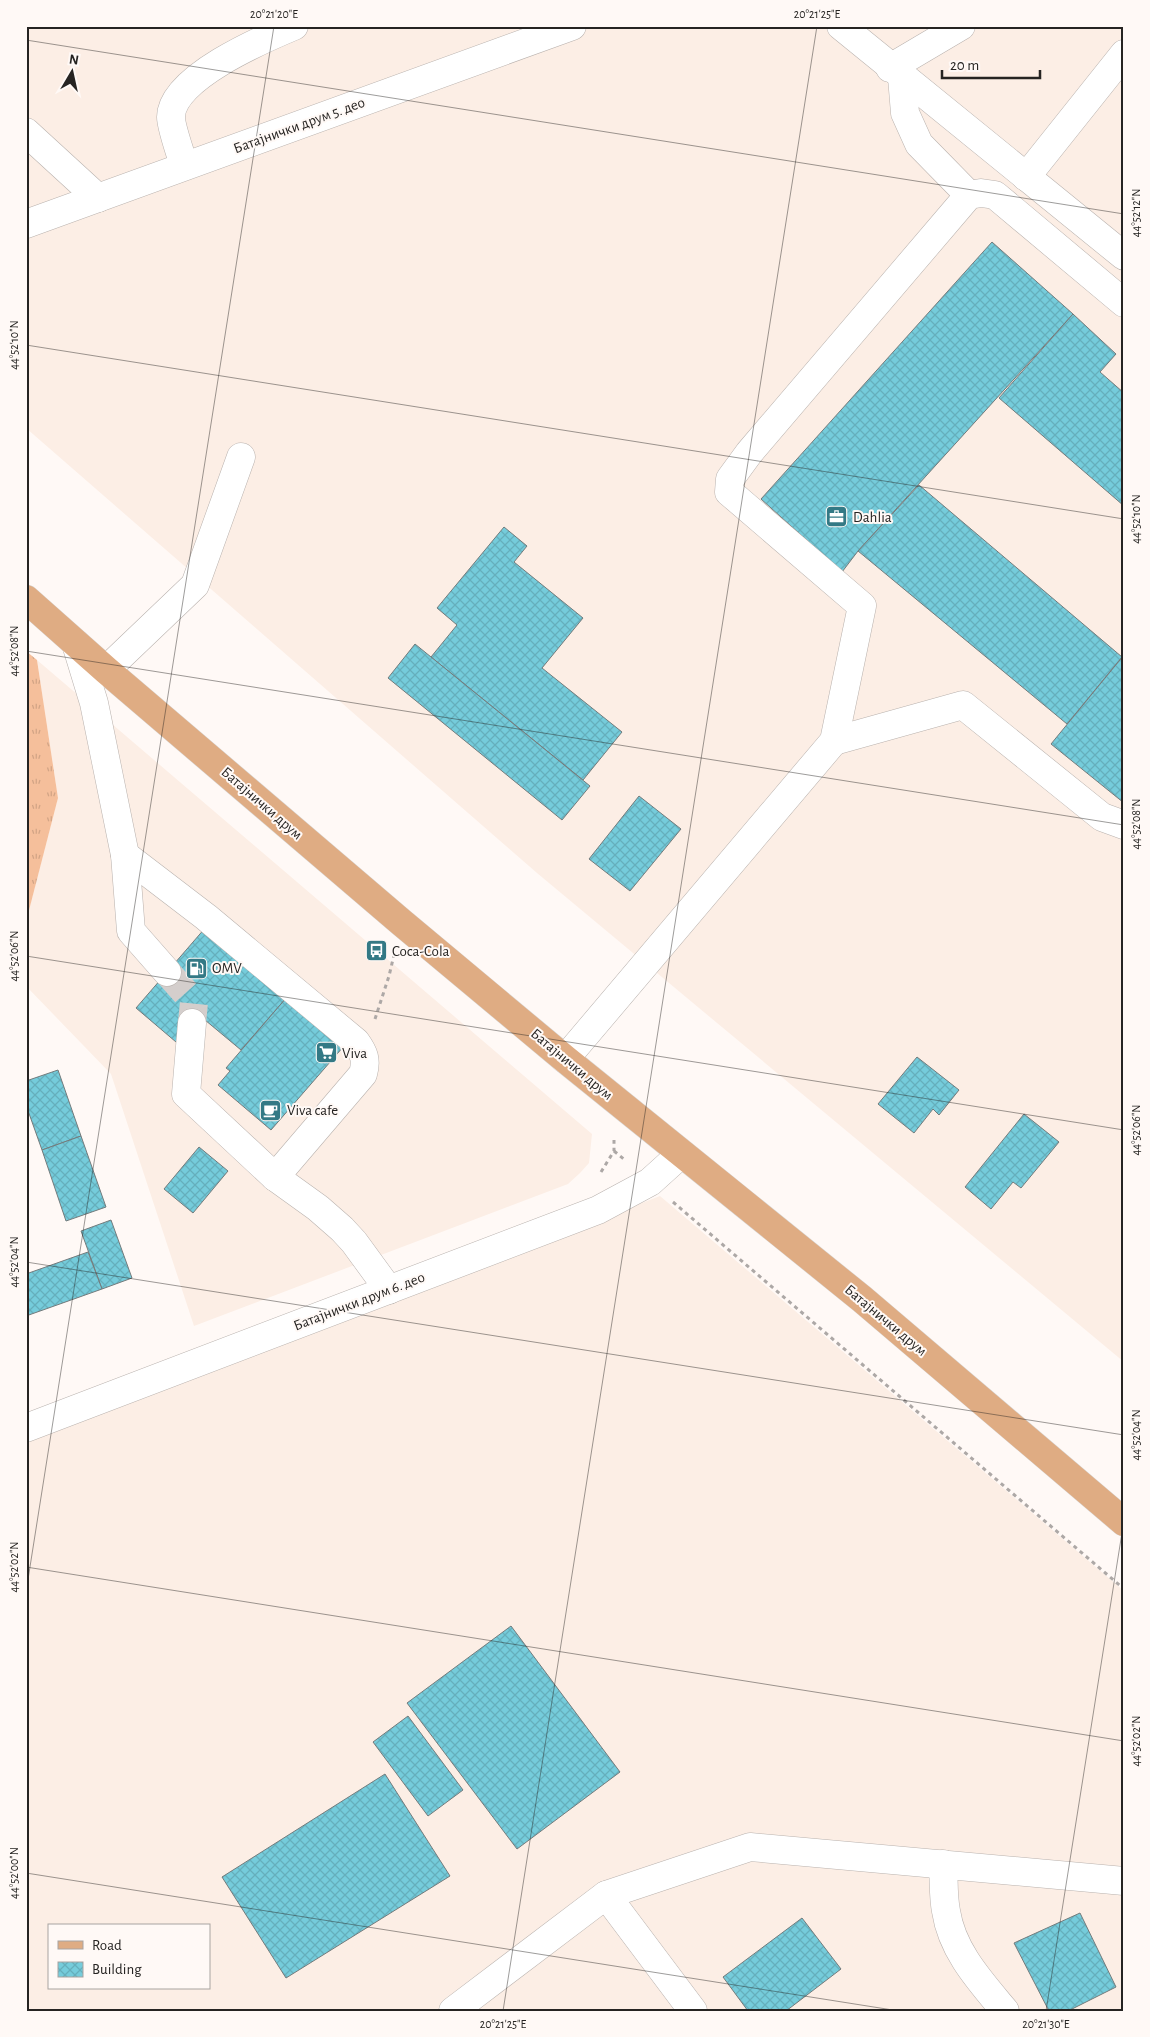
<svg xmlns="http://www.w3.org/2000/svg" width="1150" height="2037" viewBox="0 0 1150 2037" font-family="'Alegreya Sans',sans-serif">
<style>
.built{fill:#fceee5;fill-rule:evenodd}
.grass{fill:url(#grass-tufts)}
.building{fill:url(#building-cross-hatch);stroke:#737b7c}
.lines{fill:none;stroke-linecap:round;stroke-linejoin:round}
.minor-tunnel{stroke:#d4cecc;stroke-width:28;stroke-dasharray:28 14;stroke-linecap:butt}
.minor-casing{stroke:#b9b2ae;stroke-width:29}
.major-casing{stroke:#d8d8d7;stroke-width:29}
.path{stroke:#ada8a6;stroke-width:3;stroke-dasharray:4 4;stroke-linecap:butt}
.minor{stroke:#fff;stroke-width:28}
.major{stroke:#dfac83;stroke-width:28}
.ticks{fill:none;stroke:#262422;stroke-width:1;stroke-opacity:0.45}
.labels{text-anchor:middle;stroke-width:4;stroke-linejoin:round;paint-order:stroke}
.street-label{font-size:15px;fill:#262422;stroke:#fff9f6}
.poi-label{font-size:15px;fill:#262422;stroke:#fff9f6;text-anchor:start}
.neatline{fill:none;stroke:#262422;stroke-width:2}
.ticks-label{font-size:12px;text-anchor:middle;fill:#262422}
</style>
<defs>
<pattern id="grass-tufts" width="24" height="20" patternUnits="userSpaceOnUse" patternTransform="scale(1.25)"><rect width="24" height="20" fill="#f5bf9b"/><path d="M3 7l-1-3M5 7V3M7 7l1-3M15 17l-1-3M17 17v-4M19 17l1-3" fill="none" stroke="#d2a485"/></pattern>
<pattern id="building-cross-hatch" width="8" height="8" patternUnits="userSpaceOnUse" patternTransform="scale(1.25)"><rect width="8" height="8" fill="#75ccdb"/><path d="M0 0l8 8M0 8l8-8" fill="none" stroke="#65afbc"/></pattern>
</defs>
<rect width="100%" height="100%" fill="#fff9f6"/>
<g class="built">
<polygon points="26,26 1124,26 1124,1362 537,873 26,428"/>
<polygon points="37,660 592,1134 589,1163 580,1173 568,1184 194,1326 111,1074 26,986 26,922 58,798"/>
<path d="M660,1196L1124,1591V2011H26V1442ZM49,1926H209V1988H49Z"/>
</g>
<polygon class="grass" points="26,651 37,660 58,798 26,922"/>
<g class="building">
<polygon points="992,242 1073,314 858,551 842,572 761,499"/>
<polygon points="1073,314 1116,354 1100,372 1124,393 1124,506 999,398"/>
<polygon points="919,485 1122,657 1067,724 858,551"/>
<polygon points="504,527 527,546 514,562 583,618 542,668 622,732 583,780 431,657 457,625 437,608"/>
<polygon points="415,644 590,786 562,820 388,678"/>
<polygon points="1124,655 1124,803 1051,744"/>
<polygon points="639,796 681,829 630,891 589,859"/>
<polygon points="206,927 287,997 241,1050 199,1015 176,1042 136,1008"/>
<polygon points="287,997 344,1046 271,1130 218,1085 230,1071 226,1068"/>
<polygon points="917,1057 959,1090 939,1115 933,1109 914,1133 878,1104"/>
<polygon points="58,1070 81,1136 42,1150 26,1105 26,1081"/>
<polygon points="1024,1114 1059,1142 1021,1188 1013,1182 991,1209 965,1187"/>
<polygon points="81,1136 106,1207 66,1221 42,1150"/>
<polygon points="199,1147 228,1171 193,1213 164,1189"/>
<polygon points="111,1220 132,1278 102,1289 81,1231"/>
<polygon points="88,1252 102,1289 26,1316 26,1274"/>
<polygon points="511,1626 620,1772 517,1849 407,1703"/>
<polygon points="408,1716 463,1790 428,1816 373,1742"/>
<polygon points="385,1774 450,1876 286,1978 222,1877"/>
<polygon points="1080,1913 1116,1987 1068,2011 1049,2011 1014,1943"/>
<polygon points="802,1918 841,1969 786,2011 748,2011 723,1977"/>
</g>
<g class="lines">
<polyline class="minor-tunnel" points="167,972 194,1002 192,1023"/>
<defs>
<g id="minor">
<polyline points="841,26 1124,256"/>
<polyline points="890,68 961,26"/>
<polyline points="902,77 905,113 919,144 969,195"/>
<polyline points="26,132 98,198"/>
<path d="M184,166C181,154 171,128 171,117C171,78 263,39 294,26"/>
<polyline points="1026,177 1124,54"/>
<polyline points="26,224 572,26"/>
<polyline points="76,644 94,703 125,855 131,931 167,972"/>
<polyline points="106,670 195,585 241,457"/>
<polyline points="834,741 963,705 1102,817 1124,825"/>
<path d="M125,855L206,917L356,1042C364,1053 367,1060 363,1074L275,1177"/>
<polyline points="192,1023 186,1094 275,1177 318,1208 342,1229 354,1242 389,1290"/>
<polyline points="565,1059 834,741 862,606 729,492 730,479 749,453 969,195 981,193 995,195 1124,303"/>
<polyline points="26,1428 598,1210 650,1182 681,1154"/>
<path d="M943,1864C944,1879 943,1896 946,1911C952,1951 980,1981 1005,2011"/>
<polyline points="606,1895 693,2011"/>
<polyline points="453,2011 606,1895 750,1847 1124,1881"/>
</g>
<polyline id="major" points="26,599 106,670 401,922 565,1059 862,1299 1124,1522"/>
</defs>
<use href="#minor" class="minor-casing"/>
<use href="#major" class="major-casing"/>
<g class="path">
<polyline points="375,1019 389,976 394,955"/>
<polyline points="614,1151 625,1160"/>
<polyline points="601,1172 614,1151 614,1140"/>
<polyline points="673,1202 1124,1589"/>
</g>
<use href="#minor" class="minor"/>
<use href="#major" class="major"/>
</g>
<path class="ticks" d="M26,40L1124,214M26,345L1124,519M26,651L1124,825M26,956L1124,1130M26,1262L1124,1435M26,1567L1124,1741M26,1592L274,26M26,1873L899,2011M503,2011L817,26M1046,2011L1124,1520"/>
<defs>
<symbol id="office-square" viewBox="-11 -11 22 22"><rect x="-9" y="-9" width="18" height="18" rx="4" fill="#337985" stroke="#fff9f6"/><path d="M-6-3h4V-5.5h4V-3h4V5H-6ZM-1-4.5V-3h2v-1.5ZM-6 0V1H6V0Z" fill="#fff"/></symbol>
<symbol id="bus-square" viewBox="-11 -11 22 22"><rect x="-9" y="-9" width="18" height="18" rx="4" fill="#337985" stroke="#fff9f6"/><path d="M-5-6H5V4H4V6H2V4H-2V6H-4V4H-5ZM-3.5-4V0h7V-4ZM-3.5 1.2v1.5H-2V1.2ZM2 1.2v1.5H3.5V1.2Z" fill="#fff"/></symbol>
<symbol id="fuel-square" viewBox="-11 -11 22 22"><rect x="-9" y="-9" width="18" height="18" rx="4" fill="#337985" stroke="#fff9f6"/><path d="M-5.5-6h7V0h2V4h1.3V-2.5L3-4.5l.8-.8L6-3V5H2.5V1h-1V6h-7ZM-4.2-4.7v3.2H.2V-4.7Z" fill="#fff"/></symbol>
<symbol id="supermarket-square" viewBox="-11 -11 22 22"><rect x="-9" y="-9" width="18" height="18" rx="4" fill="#337985" stroke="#fff9f6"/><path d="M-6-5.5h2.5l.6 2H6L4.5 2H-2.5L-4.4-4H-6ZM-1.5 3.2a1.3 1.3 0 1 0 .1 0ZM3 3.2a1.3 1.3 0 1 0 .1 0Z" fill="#fff"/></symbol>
<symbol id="cafe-square" viewBox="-11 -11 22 22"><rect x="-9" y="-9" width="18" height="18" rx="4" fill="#337985" stroke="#fff9f6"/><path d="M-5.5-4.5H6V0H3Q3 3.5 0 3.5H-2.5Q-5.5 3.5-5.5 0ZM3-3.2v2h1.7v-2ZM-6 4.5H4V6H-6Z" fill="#fff"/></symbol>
</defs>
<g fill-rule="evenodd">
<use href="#office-square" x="824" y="504" width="25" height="25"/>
<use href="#bus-square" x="364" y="938" width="25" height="25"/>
<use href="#fuel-square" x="184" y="956" width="25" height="25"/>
<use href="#supermarket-square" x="314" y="1040" width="25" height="25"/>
<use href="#cafe-square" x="258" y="1098" width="25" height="25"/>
</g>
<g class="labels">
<g class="street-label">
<text transform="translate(299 125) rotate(-20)" y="5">Батајнички друм 5. део</text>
<text transform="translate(262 803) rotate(41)" y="5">Батајнички друм</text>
<text transform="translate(572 1064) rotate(40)" y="5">Батајнички друм</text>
<text transform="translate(359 1301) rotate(-21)" y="5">Батајнички друм 6. део</text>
<text transform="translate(886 1320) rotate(40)" y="5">Батајнички друм</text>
</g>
<g class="poi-label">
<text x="853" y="522">Dahlia</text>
<text x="392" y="956">Coca-Cola</text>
<text x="212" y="973">OMV</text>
<text x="342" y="1058">Viva</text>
<text x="287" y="1115">Viva cafe</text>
</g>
</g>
<rect width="1150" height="2037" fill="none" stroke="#fff9f6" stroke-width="55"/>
<rect x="48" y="1924" width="162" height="65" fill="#fff9f6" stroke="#a8a4a1"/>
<rect x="58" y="1941" width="25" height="8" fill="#dfac83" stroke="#a8a4a1"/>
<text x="92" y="1950" font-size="15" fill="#262422">Road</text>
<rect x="58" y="1962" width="25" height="15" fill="url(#building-cross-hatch)" stroke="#a8a4a1"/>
<text x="92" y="1974" font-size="15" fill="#262422">Building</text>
<g transform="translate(72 72) rotate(9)" stroke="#fff9f6" stroke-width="4" paint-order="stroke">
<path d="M0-4L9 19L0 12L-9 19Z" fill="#262422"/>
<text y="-8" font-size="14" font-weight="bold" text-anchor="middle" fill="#262422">N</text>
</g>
<path d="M942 70v8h98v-8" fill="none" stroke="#262422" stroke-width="2.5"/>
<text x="950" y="70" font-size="15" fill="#262422" stroke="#fff9f6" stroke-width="4" paint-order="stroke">20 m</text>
<rect x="28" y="28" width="1094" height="1982" class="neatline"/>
<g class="ticks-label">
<text x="274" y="18">20°21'20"E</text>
<text x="817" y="18">20°21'25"E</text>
<text transform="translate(1136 213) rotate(-90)" y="4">44°52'12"N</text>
<text transform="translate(14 345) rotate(-90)" y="4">44°52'10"N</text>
<text transform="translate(1136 519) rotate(-90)" y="4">44°52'10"N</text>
<text transform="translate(14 651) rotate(-90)" y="4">44°52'08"N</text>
<text transform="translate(1136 824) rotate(-90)" y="4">44°52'08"N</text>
<text transform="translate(14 956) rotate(-90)" y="4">44°52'06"N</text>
<text transform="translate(1136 1130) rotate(-90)" y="4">44°52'06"N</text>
<text transform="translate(14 1262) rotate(-90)" y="4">44°52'04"N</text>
<text transform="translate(1136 1435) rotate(-90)" y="4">44°52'04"N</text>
<text transform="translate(14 1567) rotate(-90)" y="4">44°52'02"N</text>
<text transform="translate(1136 1741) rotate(-90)" y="4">44°52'02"N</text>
<text transform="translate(14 1873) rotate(-90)" y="4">44°52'00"N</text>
<text x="503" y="2028">20°21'25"E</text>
<text x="1046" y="2028">20°21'30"E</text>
</g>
</svg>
